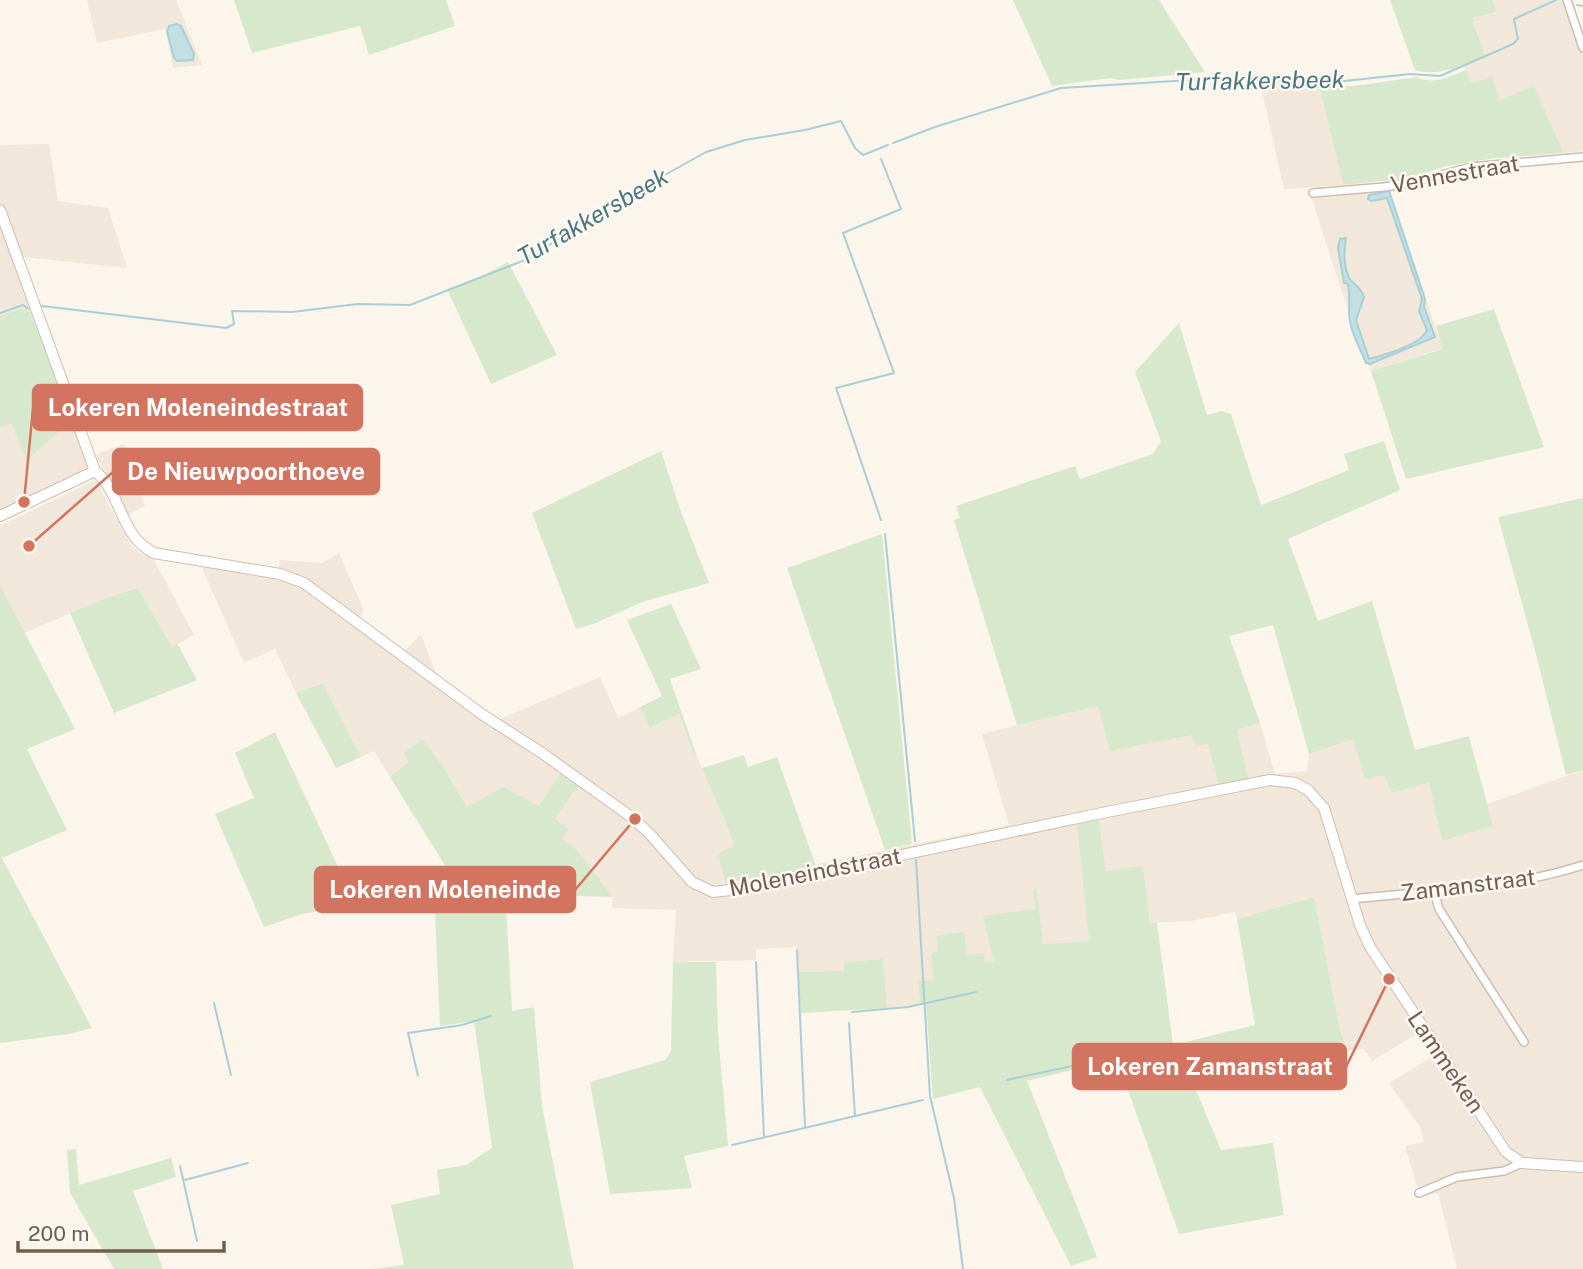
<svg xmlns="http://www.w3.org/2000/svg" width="1583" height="1269" viewBox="0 0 1583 1269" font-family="'Public Sans',sans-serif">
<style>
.residential{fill:#f2e7db}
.green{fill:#d8e8cc}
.water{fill:#c2e0e3;stroke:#a9cfd4;stroke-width:2}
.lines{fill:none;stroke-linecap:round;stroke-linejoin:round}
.stream{stroke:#a9cfd4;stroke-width:2}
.street-casing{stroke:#ccbdb3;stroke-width:10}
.secondary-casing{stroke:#cfbdb1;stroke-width:12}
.street{stroke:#fff;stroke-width:7}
.secondary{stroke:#fff;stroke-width:10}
.labels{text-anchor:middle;stroke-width:5;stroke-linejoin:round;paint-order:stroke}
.street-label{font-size:23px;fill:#745c51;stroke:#fef9f3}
.water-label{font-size:24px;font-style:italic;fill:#49777e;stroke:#fef9f3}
.leader{fill:none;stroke:#d2745f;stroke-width:2.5}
.callout-dot{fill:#d2745f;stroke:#fef9f3;stroke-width:2.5}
.callout{fill:#d2745f;stroke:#d2745f;stroke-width:2.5}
.callout-label{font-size:24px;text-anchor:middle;font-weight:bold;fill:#fff}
</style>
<rect width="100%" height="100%" fill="#fbf5ec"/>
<g class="residential">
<polygon points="87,0 176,0 202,65 173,68 165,29 97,43"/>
<polygon points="1493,0 1573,0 1583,35 1583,151 1564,153 1534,87 1498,100 1471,84 1464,65 1485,56 1472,18 1496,12"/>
<polygon points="1259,78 1296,80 1319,85 1343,185 1284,189"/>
<polygon points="49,144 58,201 108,208 127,268 23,257 39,304 0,315 0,145"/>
<polygon points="1390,190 1442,348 1371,371 1337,277 1312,199"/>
<polygon points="73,419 89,464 88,468 0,511 0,427 11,422 28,461"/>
<polygon points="124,444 145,506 125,516 111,490 96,454"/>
<polygon points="95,480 131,545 141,554 153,558 194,635 172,647 138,588 106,598 24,633 0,585 0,526"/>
<polygon points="339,553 364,611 360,617 404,652 421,634 435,672 441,680 497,720 600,677 618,718 640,707 651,728 679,714 694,754 696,754 735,845 726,883 1009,825 982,734 1098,705 1192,735 1260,723 1275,774 1307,771 1309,754 1353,739 1385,775 1391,792 1429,783 1442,841 1493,826 1487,804 1583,770 1583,1269 1457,1269 1438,1193 1420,1197 1405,1146 1424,1142 1420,1127 1389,1083 1433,1056 1417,1034 1372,1061 1364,1049 1347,1051 1340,1029 1314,897 1237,919 1235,912 1191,921 1150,923 1143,867 1106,871 1099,820 1078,824 1089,941 1043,944 1037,889 1033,889 1035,909 993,952 994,962 985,962 984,954 967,956 931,952 933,980 918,981 920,1005 887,1008 883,959 844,962 845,971 798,972 796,947 756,949 756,960 673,962 676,910 612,908 613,897 577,850 561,839 555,819 577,786 539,807 467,807 443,766 422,740 410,762 390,777 374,751 361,757 323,683 296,693 275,649 244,663 202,568 205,556 278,570 280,560 322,563"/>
</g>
<g class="green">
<polygon points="234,0 446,0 455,26 369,55 360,26 252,53"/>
<polygon points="1013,0 1159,0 1205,72 1119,80 1111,78 1052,86"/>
<path d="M1390,0H1493L1496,12L1472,18L1485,56C1461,66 1441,77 1415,70Z"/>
<path d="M1466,70L1471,83L1492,77L1499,100L1534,86L1564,153L1495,158L1446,166L1411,178L1343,185L1319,85L1354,86L1417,77C1433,86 1450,76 1466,70Z"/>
<polygon points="508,262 557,355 491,384 447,289 484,275"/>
<polygon points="25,308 30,312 73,419 27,461 11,423 0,427 0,315"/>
<polygon points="1494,309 1544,447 1406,479 1371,371 1442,349 1436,326"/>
<polygon points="1179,323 1207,415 1222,411 1231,414 1261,505 1349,470 1344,454 1384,441 1400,490 1288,539 1318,621 1372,601 1415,750 1469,736 1493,826 1442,841 1429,783 1391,793 1385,775 1365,779 1353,739 1309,754 1273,625 1229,636 1260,723 1237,729 1248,779 1219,785 1208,744 1195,746 1192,735 1110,751 1098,706 1017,725 954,520 960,518 956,506 1075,466 1080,479 1153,454 1161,441 1135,372"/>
<polygon points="661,451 681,512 709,583 642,602 596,623 576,629 532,513"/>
<polygon points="1583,498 1583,770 1566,775 1536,654 1498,517"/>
<polygon points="882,534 912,844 885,850 787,568"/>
<polygon points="0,585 75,729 27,749 67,830 2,858 92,1028 69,1034 0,1043"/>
<polygon points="138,588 172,647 177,643 197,680 114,713 70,613 106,598"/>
<polygon points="671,604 701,669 670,679 696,754 694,755 679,714 650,728 640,707 662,696 627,620"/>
<polygon points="323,683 361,757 336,768 296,693"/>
<polygon points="275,732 356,905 302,914 264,927 215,814 254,798 235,753"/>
<polygon points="422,739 443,766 467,807 503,787 539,806 560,774 578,786 555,819 569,829 562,839 577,850 613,897 550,895 467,901 390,777 409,762 404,753"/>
<polygon points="744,755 748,767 777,757 816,866 726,883 718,854 735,845 702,768"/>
<polygon points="1099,820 1106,871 1143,866 1150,923 1157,923 1173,1045 1255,1025 1237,919 1314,897 1340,1029 1347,1051 1330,1053 1299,1051 1281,1046 1184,1061 1221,1150 1273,1143 1284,1215 1179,1234 1117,1059 1027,1081 1097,1257 1071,1266 980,1087 933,1099 926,1004 920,1005 918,981 933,980 931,953 938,951 936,936 964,932 967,955 984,953 985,962 994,962 983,916 1035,909 1033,889 1037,889 1043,944 1089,941 1077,824"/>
<polygon points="506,907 512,1011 534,1007 542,1106 574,1269 373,1269 404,1265 391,1205 440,1194 437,1170 466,1165 492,1148 474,1021 440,1026 435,913"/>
<polygon points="883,959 887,1008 801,1013 798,972 844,971 844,962"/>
<polygon points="673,962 716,962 718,1033 728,1146 684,1156 692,1188 610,1194 590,1082 665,1060 671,1052"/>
<polygon points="76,1149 79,1185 171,1158 176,1177 133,1191 163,1269 114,1269 70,1193 67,1150"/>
</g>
<g class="water">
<polygon points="176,24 181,26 194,54 193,60 177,61 174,58 167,31 169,26"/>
<path d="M1389,191L1425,299L1424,307L1435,337L1370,364L1366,363C1360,348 1349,329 1349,313C1349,304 1350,294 1348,284L1344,283L1338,248L1340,239L1346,238C1344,249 1343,269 1350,279C1356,287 1360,286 1364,297L1356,320L1369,359C1384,355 1422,344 1427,330L1419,311L1422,299L1387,198L1371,201L1368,199L1369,195Z"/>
</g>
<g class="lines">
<g class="stream">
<polyline points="1577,5 1583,6"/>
<polyline points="893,143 935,127 1061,88 1256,76 1300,78 1326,83 1410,74 1440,76 1513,44 1518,39 1514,19 1556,0"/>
<polyline points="881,159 901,209 843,233 894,373 836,388 881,520"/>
<polyline points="42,306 226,328 234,324 232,311 292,312 358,304 410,305 530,258 600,211 706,152 745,140 805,130 841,121 855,148 863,155 888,145"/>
<polyline points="0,313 23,305 29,309"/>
<polyline points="885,534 915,841"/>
<polyline points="916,860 930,1096 954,1198 963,1269"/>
<polyline points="797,950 805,1127"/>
<polyline points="756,962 764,1136"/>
<polyline points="214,1003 231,1075"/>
<polyline points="852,1012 908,1007 976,992"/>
<polyline points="849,1023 855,1116"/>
<polyline points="418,1076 408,1033 462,1025 491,1016"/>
<polyline points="1007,1080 1119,1056"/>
<polyline points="732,1145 923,1100"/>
<polyline points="180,1166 197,1241"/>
<polyline points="185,1180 248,1163"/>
</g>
<defs>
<g id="street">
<polyline points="1567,0 1583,48"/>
<polyline points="1313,193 1384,187 1411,183 1471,167 1583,157"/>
<polyline points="1434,890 1439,909 1524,1042"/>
<path d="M1351,899C1428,891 1509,889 1583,865"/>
<polyline points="1419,1193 1457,1177 1504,1171 1522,1163"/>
</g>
<g id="secondary">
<polyline points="0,210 95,471"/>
<path d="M95,471C122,493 119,535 154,553L280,574L304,583L483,715L542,753L627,814L648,832L692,882L713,892L739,889L1102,813L1270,780L1295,783L1308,790L1324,808L1360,925L1370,947L1506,1152L1522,1163L1583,1167"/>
<polyline points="0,516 95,471"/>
</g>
</defs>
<use href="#street" class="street-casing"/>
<use href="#secondary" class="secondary-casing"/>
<use href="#street" class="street"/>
<use href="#secondary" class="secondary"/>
</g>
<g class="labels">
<g class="street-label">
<text transform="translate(1455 174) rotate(-10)" y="8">Vennestraat</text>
<text transform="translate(815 872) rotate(-11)" y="8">Moleneindstraat</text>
<text transform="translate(1468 885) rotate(-7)" y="8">Zamanstraat</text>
<text transform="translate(1446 1062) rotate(56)" y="8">Lammeken</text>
</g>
<g class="water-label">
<text transform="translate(1260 81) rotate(-1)" y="8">Turfakkersbeek</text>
<text transform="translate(593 217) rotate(-30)" y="8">Turfakkersbeek</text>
</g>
</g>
<path class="leader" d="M24 502L33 408M29 546L113 472M635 819L575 890M1389 979L1346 1067"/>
<g class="callout-dot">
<circle cx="24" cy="502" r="7"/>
<circle cx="29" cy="546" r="7"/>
<circle cx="635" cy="819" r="7"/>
<circle cx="1389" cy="979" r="7"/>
</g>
<g class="callout">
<rect x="33" y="385" width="329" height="45" rx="7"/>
<rect x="113" y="449" width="266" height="45" rx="7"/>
<rect x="315" y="867" width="260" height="45" rx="7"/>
<rect x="1073" y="1044" width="273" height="45" rx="7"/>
</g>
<g class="callout-label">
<text x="198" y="416">Lokeren Moleneindestraat</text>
<text x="246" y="480">De Nieuwpoorthoeve</text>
<text x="445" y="898">Lokeren Moleneinde</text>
<text x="1210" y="1075">Lokeren Zamanstraat</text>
</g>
<path d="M18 1241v10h206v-10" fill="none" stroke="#745c51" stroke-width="3.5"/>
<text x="28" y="1241" font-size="21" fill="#745c51" stroke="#fef9f3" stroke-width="5" paint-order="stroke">200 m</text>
</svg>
